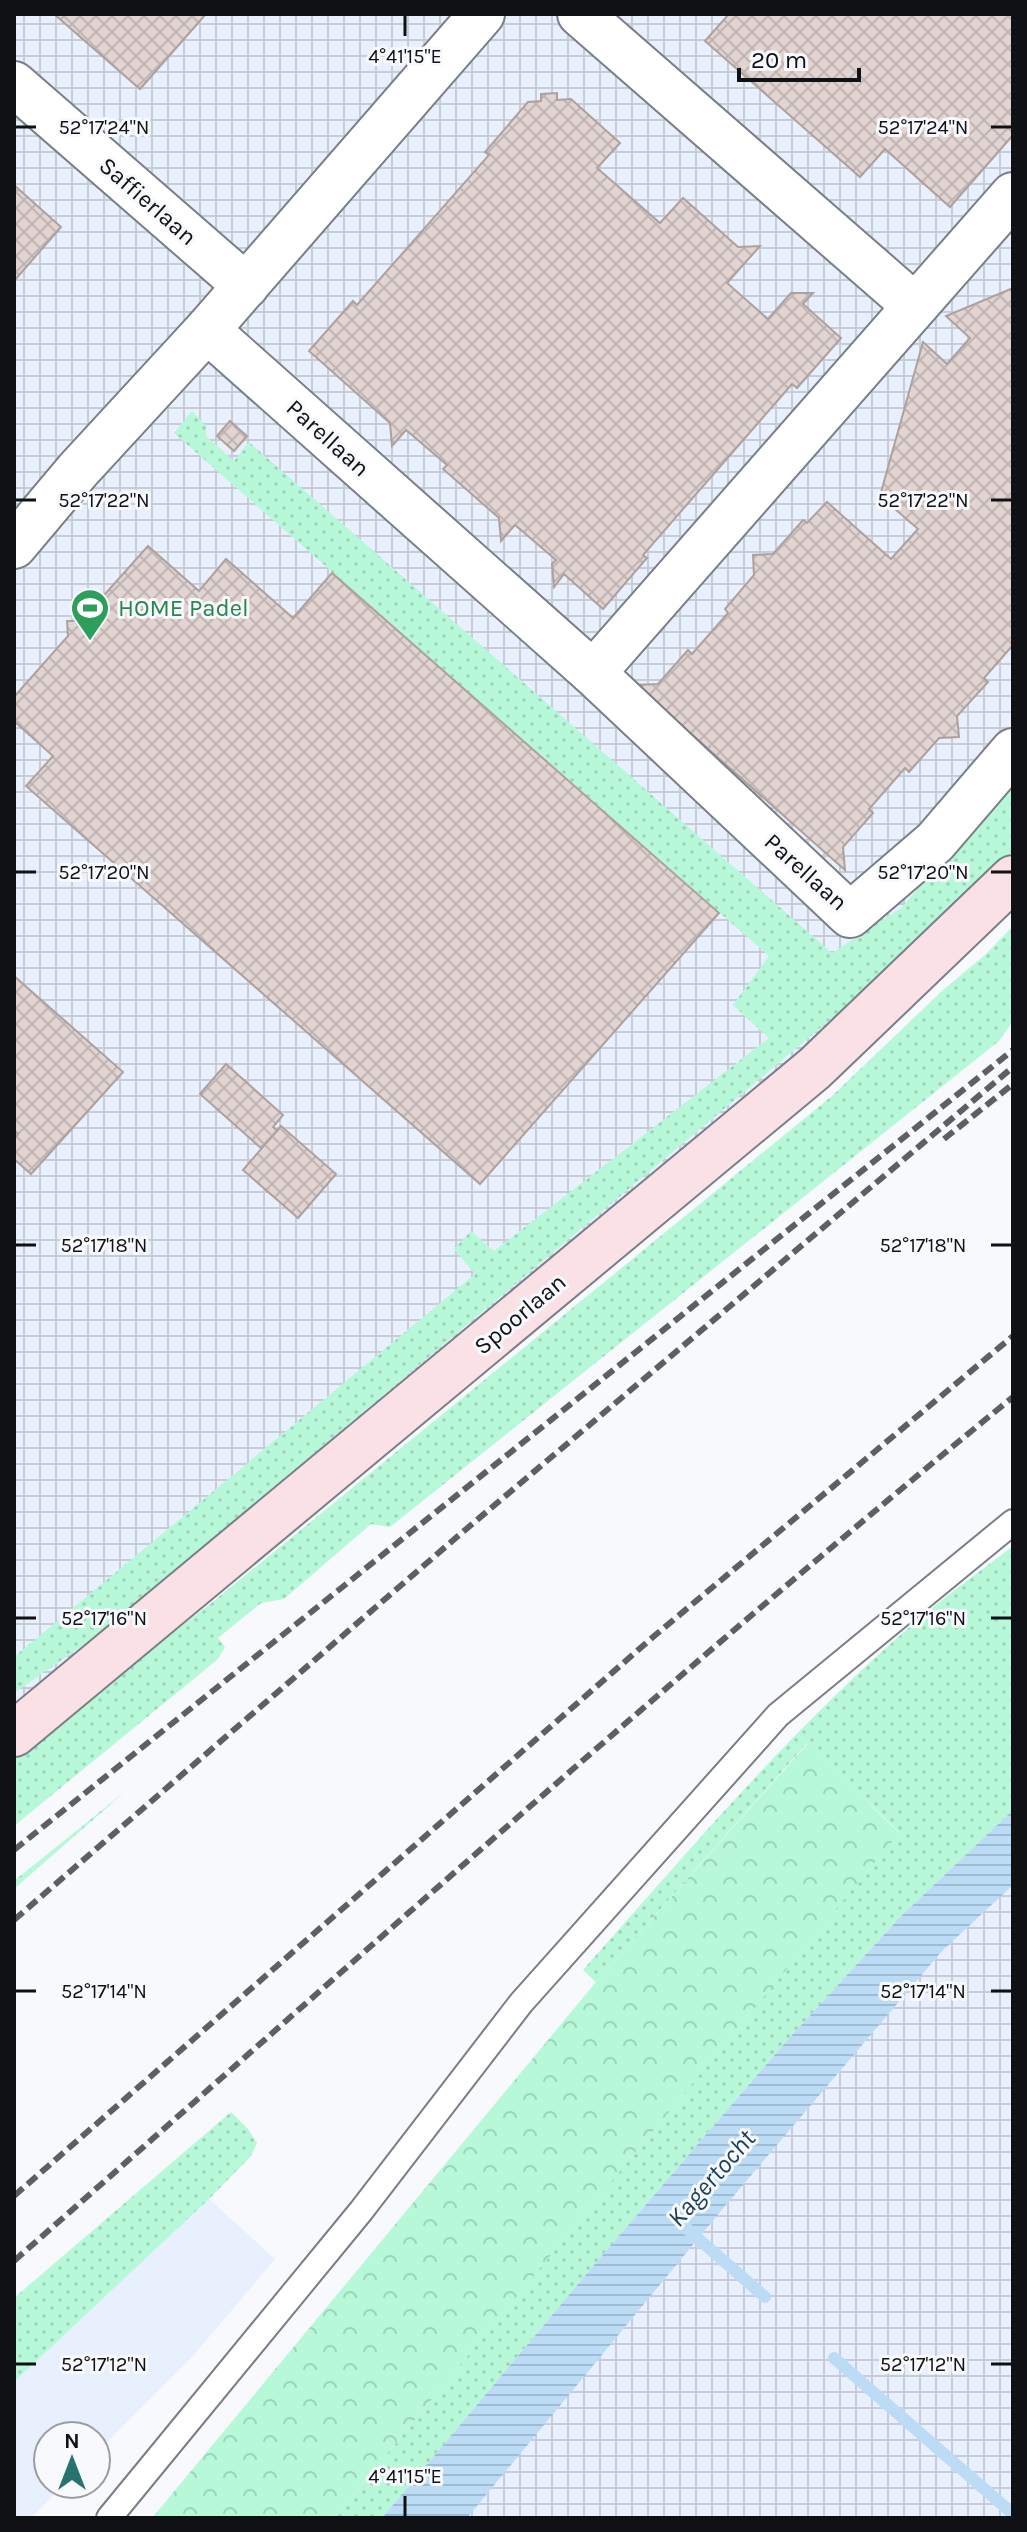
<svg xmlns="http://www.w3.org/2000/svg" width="1027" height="2532" viewBox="0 0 1027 2532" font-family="Karla,sans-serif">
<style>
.industrial{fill:url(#industrial-grid)}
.built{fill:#e8effd}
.grass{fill:url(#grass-dots)}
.forest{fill:url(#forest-crowns)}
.water{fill:url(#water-rules)}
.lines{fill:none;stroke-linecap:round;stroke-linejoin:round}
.stream{stroke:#bcdcf6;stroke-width:12}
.building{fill:url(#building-cross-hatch);stroke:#ada19e;stroke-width:2}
.lane-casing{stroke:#797e87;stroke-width:28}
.street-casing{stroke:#797e87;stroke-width:48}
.secondary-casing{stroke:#797e87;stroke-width:48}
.lane{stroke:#fff;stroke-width:24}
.street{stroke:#fff;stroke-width:44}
.secondary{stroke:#fae1e6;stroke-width:44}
.rail{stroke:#5d5f62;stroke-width:6;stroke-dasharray:12 6;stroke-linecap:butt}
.ticks{fill:none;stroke:#0f1114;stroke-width:3}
.labels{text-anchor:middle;stroke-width:6;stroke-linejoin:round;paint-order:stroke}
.street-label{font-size:24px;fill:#0f1114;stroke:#f7f9fd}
.leisure-label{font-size:24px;fill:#27864d;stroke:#f7f9fd;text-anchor:start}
.water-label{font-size:26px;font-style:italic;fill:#193e57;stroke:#f7f9fd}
.ticks-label{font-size:20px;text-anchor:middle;fill:#0f1114;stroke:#f7f9fd;stroke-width:6;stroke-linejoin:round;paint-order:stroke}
</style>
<defs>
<pattern id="industrial-grid" width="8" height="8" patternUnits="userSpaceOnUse" patternTransform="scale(2)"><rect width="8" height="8" fill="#e8effd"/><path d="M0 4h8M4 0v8" fill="none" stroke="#c6ccd8"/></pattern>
<pattern id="grass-dots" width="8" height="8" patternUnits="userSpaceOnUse" patternTransform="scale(2)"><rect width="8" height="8" fill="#b7f8d8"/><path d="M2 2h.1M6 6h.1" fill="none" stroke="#9cd4b8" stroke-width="1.8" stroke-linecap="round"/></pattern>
<pattern id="forest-crowns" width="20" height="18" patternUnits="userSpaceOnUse" patternTransform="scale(2)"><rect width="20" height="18" fill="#b7f8d8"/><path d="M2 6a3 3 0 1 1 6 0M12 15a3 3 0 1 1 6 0" fill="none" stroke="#9cd4b8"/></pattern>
<pattern id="water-rules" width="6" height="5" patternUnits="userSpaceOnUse" patternTransform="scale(2)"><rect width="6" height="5" fill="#bcdcf6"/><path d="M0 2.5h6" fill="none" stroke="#a0bcd2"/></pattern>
<pattern id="building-cross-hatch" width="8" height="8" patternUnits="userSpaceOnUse" patternTransform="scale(2)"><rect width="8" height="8" fill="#e1d4d1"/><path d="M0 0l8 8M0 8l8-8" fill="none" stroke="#c0b5b3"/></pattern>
</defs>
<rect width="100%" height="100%" fill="#f7f9fd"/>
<g class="industrial">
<polygon points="14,14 1013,14 1013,896 146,1613 14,1704"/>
<polygon points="1013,1865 1013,2518 406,2518"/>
</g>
<polygon class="built" points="209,2199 275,2259 193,2356 96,2453 96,2436 48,2436 48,2484 65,2484 31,2518 14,2518 14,2382"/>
<g class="grass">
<polygon points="192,411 206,426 206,436 234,461 249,442 832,953 901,908 1013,781 1013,850 956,914 95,1637 14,1693 14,1657 475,1274 454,1249 471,1231 494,1251 769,1038 733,1005 769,956 174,433"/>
<polygon points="1013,926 1013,1021 999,1041 390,1527 371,1524 284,1599 261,1603 218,1638 225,1647 218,1659 14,1826 14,1754 209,1605 832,1096 943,990 985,955"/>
<path d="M1013,1546V1810L900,1917L783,2045L594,2265L382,2518H334L899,1832L807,1743L596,1982L583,1970C688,1852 791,1729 912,1625C944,1597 979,1572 1013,1546Z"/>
<polygon points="127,1790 14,1889 14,1881"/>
<polygon points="231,2112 248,2129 257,2143 251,2156 209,2199 14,2382 14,2298"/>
</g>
<polygon class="forest" points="808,1743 899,1833 334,2518 152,2518 596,1982"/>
<polygon class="water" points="1013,1810 1013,1885 942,1951 725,2206 467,2518 382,2518 594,2265 783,2045 900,1917"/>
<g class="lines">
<g class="stream">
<polyline points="686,2228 765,2297"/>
<polyline points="834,2358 1013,2514"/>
</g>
</g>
<g class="building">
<polygon points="54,14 206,14 140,89"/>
<polygon points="729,14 1013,14 1013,135 950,207 885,149 860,177 705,41"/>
<polygon points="557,93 557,100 571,99 620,143 597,168 660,223 683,198 738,247 760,246 727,283 768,319 791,293 813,293 803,304 841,338 797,388 792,384 643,555 647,558 603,609 564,574 554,587 552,564 556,560 515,525 501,541 499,518 443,469 447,465 406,430 392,446 390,423 309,351 353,301 357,305 489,155 485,152 528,102 541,101 541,94"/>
<polygon points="14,185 61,227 14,281"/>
<polygon points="1013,288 1013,645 984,678 988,682 957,716 959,737 939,738 909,772 905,768 869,809 873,813 843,847 845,870 636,685 658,684 688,650 692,654 728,613 725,609 754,575 753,555 773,554 803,520 807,523 827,502 891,559 918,529 880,496 923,342 947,364 970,338 946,316"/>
<polygon points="230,421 247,436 234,451 217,436"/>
<polygon points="148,546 199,591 226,559 293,618 332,573 719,913 480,1184 26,786 53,756 14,721 14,697 68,636 67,621 81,621"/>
<polygon points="14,976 123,1072 31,1174 14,1159 14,1139 18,1134 14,1130"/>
<polygon points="226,1064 283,1115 273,1127 278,1131 262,1149 200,1094"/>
<polygon points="281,1126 336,1174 298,1218 243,1170"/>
</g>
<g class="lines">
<defs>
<polyline id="lane" points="109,2518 361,2211 521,2003 778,1715 1013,1522"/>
<g id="street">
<polyline points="580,14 915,306"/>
<polyline points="14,84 246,286"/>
<polyline points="207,330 593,673 850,915 935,842 1013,751"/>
<polyline points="14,546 78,470 207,330 482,14"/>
<polyline points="593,673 1013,195"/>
</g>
<polyline id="secondary" points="14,1734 815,1068 1013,878"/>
</defs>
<use href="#lane" class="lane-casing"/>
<use href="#street" class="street-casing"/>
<use href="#secondary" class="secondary-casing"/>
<use href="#lane" class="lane"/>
<use href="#street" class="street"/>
<use href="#secondary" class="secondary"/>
<g class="rail">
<polyline points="944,1139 1013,1084"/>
<polyline points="14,1850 1013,1050"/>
<polyline points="14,1920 458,1536 1013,1067"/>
<polyline points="14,2196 653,1637 1013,1336"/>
<path d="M14,2261C345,1970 672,1675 1013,1397"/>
</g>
</g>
<path class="ticks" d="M405,16V36M16,127H36M991,127H1011M16,500H36M991,500H1011M16,872H36M991,872H1011M16,1245H36M991,1245H1011M16,1618H36M991,1618H1011M16,1991H36M991,1991H1011M16,2364H36M991,2364H1011M405,2496V2516"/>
<defs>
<symbol id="stadium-pin" viewBox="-11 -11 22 30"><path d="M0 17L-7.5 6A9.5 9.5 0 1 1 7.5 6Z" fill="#2e9e5b" stroke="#f7f9fd"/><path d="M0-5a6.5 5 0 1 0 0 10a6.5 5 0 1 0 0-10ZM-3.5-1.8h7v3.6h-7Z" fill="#fff"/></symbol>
</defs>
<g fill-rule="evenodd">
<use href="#stadium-pin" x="68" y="586" width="44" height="60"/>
</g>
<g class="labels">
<g class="street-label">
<text transform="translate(148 201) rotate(41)" y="8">Saffierlaan</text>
<text transform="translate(328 438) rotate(42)" y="8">Parellaan</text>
<text transform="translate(806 872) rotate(42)" y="8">Parellaan</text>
<text transform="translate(520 1314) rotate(-40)" y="8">Spoorlaan</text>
</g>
<g class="leisure-label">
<text x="118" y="616">HOME Padel</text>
</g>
<g class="water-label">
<text transform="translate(711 2178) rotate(-49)" y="9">Kagertocht</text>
</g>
</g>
<g class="ticks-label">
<text x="405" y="63">4°41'15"E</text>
<text x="104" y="134">52°17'24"N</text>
<text x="923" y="134">52°17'24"N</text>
<text x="104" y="507">52°17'22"N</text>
<text x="923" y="507">52°17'22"N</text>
<text x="104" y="879">52°17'20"N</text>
<text x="923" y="879">52°17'20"N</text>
<text x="104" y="1252">52°17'18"N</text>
<text x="923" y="1252">52°17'18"N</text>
<text x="104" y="1625">52°17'16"N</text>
<text x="923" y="1625">52°17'16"N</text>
<text x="104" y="1998">52°17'14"N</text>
<text x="923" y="1998">52°17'14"N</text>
<text x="104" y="2371">52°17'12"N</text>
<text x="923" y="2371">52°17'12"N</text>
<text x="405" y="2483">4°41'15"E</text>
</g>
<rect width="1027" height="2532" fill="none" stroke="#0f1114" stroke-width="32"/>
<g transform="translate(72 2460)"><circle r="38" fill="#f7f9fd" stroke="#9a9ca0" stroke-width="2"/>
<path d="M0-6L14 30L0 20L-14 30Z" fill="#28726f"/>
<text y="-12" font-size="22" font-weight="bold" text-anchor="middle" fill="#0f1114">N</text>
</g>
<path d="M739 68v12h120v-12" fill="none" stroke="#0f1114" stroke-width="4"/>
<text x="751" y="68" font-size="24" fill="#0f1114" stroke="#f7f9fd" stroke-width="6" paint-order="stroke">20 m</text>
</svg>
